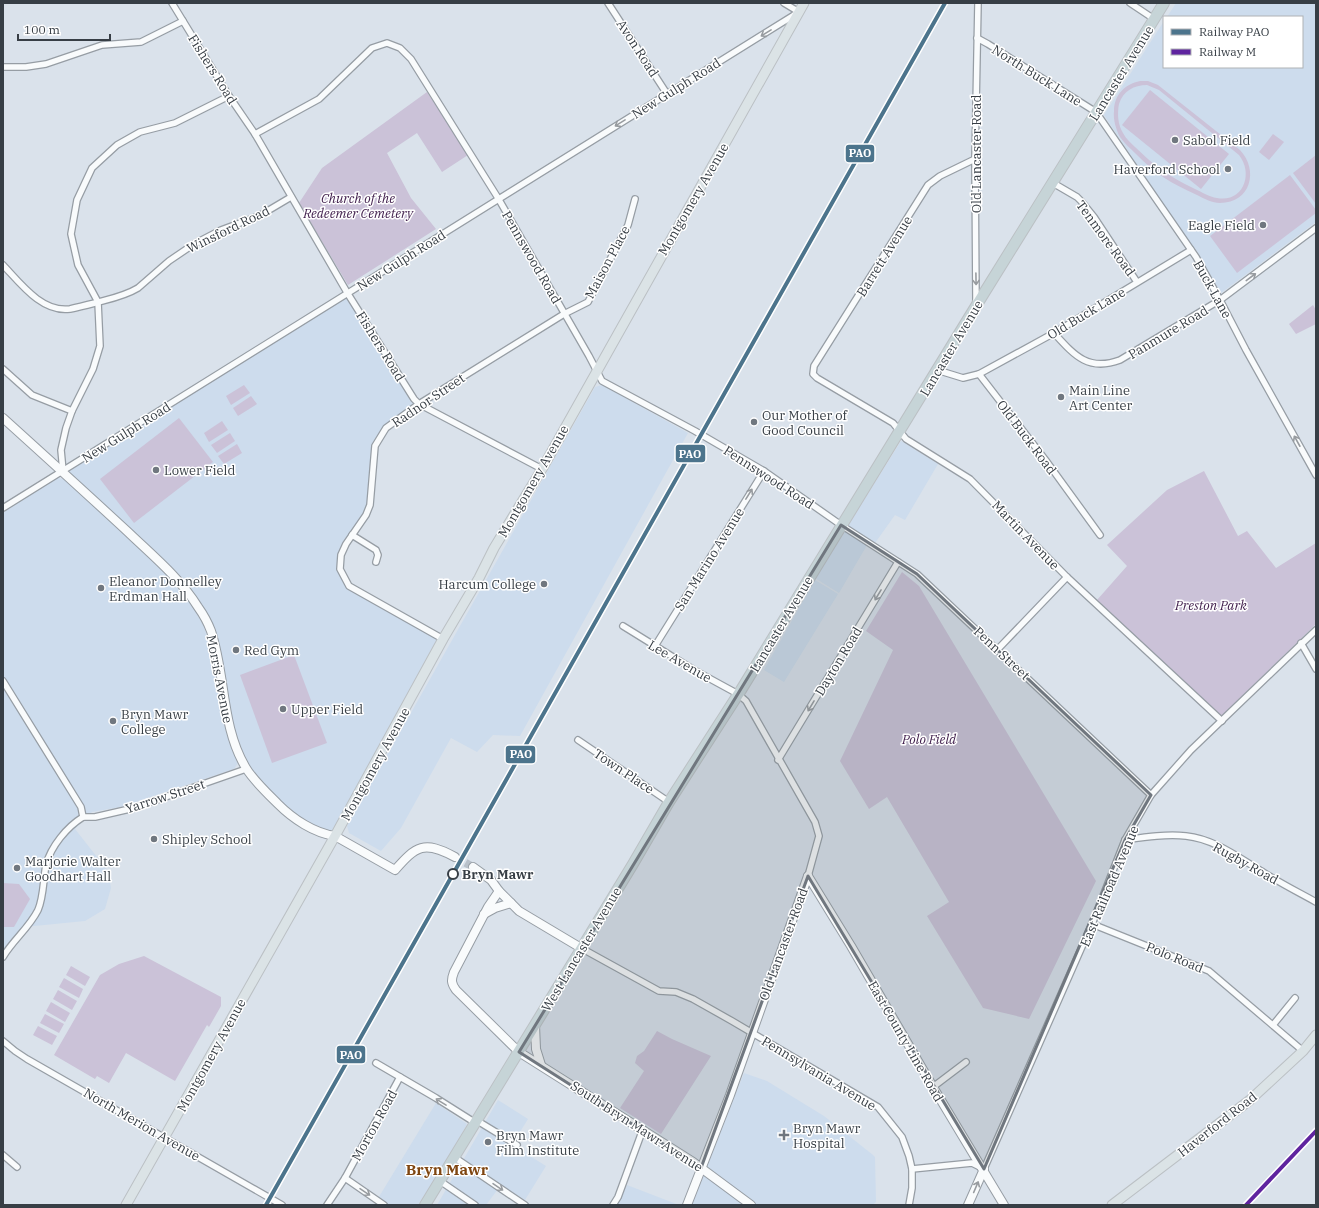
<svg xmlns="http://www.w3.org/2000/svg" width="1319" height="1208" viewBox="0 0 1319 1208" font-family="'IBM Plex Serif',serif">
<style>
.built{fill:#cddced}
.green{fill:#cbc2d8;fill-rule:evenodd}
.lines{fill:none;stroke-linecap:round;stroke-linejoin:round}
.secondary-tunnel{stroke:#b9c1ca;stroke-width:8;stroke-dasharray:8 4;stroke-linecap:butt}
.street-casing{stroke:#969da4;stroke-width:8}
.secondary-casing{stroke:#969da4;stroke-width:10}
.primary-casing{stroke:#bbc0c4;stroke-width:11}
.highway-casing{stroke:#bbc0c4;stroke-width:12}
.street{stroke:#f9fbfc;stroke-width:5.5}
.secondary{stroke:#f9fbfc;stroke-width:8}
.primary{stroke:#dbe3e6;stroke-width:9}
.highway{stroke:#c6d4d7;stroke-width:10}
.rail-1-casing{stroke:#fff;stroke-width:7}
.rail-2-casing{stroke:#fff;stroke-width:7}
.rail-1{stroke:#4c748c;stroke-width:4}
.rail-2{stroke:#5f249f;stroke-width:4}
.oneway{stroke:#989ca0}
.marked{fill:#70777f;fill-opacity:0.2;stroke:#70777f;stroke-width:3;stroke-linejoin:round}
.poi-dot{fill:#70777f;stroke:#fff;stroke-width:1.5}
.stop-dot{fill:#fff;stroke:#373e45;stroke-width:2}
.labels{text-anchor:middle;stroke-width:3;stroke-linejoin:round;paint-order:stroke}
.street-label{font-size:13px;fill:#373e45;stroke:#fff}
.poi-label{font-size:13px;fill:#373e45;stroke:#fff;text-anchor:start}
.park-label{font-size:13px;font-style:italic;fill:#3e1c4a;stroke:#fff}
.stop-label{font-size:13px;font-weight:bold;fill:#373e45;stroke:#fff;text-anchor:start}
.quarter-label{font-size:15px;font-weight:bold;fill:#7f4611;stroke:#fff}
.line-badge{stroke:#fff;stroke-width:1.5}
.badge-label{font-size:11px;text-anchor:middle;font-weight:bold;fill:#fff}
</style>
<rect width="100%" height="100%" fill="#dae2eb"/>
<g class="built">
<polygon points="1176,3 1316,3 1316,222 1221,293 1197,251 1189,243 1104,115 1164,21 1164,67 1302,67 1302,17 1167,17"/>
<polygon points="348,294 419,404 386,428 375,446 370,505 346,544 341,569 349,586 443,639 335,836 302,823 246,769 235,744 210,630 178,580 63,471"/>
<polygon points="602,385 688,433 520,736 493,735 477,752 451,738 401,828 381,851 349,833 347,826 595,387"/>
<polygon points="901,441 938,464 905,520 895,515 875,543 870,540 839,593 815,578"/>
<polygon points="57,478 65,479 165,573 195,610 204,627 209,642 213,656 221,711 226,732 238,763 234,769 120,807 92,812 75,829 108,871 111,888 105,909 85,921 24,927 13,937 3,951 3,513"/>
<polygon points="815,580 838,594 784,682 764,670"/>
<polygon points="744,1073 767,1081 824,1116 873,1155 875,1157 876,1202 873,1205 692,1205"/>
<polygon points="498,1100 528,1119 512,1145 546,1166 525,1200 501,1185 486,1205 437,1205"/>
<polygon points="436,1103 467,1124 450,1155 418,1205 374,1205"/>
<polygon points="627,1185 679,1205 616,1205"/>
</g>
<g class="green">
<path d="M1140,81H1148L1158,85L1240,150C1259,170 1251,203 1220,203C1212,203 1205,199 1197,195C1172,184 1154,173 1135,153C1130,148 1124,143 1120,137C1116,130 1113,119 1114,111C1114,95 1125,84 1140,81ZM1147,85L1159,90L1239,155C1254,174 1243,203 1217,198C1209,197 1202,192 1195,189C1168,176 1156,167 1135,147C1131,143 1126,139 1123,133C1118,125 1117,114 1119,104C1123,91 1134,85 1147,85Z"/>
<polygon points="1150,90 1229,154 1201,189 1122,125"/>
<polygon points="427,92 468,155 442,172 417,133 387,153 411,198 436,229 348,285 299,203 322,168"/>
<polygon points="1273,134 1284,142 1269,160 1259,152"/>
<polygon points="1316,155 1316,204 1293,173"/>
<polygon points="1290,175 1316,210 1316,213 1237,273 1210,236"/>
<polygon points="1313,305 1316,310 1316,324 1296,334 1289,324"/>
<polygon points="244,385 250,393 231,405 226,396"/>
<polygon points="251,396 257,404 238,416 233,408"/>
<polygon points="179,418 213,462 134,523 100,479"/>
<polygon points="222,421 228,430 209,442 204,433"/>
<polygon points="230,433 235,441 217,453 211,445"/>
<polygon points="237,444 242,453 224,464 218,456"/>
<polygon points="1204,471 1238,536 1247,531 1276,568 1316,543 1316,624 1221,717 1097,600 1127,566 1107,545 1167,490"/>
<polygon points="902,572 919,586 1096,881 1029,1019 983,1008 927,916 949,902 887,797 869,809 840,761 893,650 866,631"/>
<polygon points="294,655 327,743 272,763 240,675"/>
<polygon points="3,883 19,884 30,899 14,927 3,927"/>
<polygon points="144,956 221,997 221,1006 209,1027 207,1025 175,1081 126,1053 109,1083 97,1076 95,1079 54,1055 100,975 119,964"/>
<polygon points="71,966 90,977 85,986 66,975"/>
<polygon points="64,978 83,989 79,998 59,987"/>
<polygon points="58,990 77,1001 72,1010 53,999"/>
<polygon points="51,1002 70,1013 65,1022 46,1011"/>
<polygon points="45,1014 64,1024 59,1033 40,1023"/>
<polygon points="38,1026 57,1036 52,1045 33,1035"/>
<polygon points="657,1031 672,1039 711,1056 661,1134 620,1108 644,1071 635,1063 637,1056 644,1051"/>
</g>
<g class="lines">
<polyline class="secondary-tunnel" points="455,857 473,867"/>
<defs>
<g id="street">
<polyline points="172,3 229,96 255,134 348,294 414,399 419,404 542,469"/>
<polyline points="608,3 667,94"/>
<polyline points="1130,3 1154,19"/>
<polyline points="977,38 988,44 1096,112 1196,257 1220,300 1246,350 1316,475"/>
<polyline points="3,67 26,67 46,64 102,45 141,42 183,21"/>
<polyline points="255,134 319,99 372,48 387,43 400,48 411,59 498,198 589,356 602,381 695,431 764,471 841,525 917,574 1151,795"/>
<polyline points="975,159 940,176 928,185 814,366 813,374 817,378 893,423 906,439 970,479 1067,577 1222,721"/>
<polyline points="1053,183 1077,197 1081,201 1094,217 1137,282"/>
<path d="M3,265C20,283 42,313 70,309C79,307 87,305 95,303C110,299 125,296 138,288L169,261L194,244L221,230L259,216L291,197"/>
<polyline points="976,303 975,159 978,3"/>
<path d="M1054,333C1074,355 1088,372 1120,360L1220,300L1316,228"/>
<polyline points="3,369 32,395 72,411"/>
<polyline points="937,370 963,378 979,374 1047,462 1100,535"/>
<polyline points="979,374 1054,333 1191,250"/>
<polyline points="63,471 61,450 66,428 72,411 93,369 100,346 98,302 78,265 71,234 77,200 92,168 117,145 140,132 175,123 229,96"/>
<polyline points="3,508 799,12 784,3"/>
<polyline points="352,535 376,550 378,555 376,562"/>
<polyline points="623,626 694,670 738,694 746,701 815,822 819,836 808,876"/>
<polyline points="443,639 349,586 340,569 341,555 346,544 366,515 370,505 375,446 386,428 419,404 564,314 588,302 628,225 635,199"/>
<polyline points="1301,643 1316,669"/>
<polyline points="655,646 764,471"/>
<polyline points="998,649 1067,577"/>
<path d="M3,681L81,807L83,817C67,827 51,846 46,865C43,880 44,896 38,910C29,928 13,940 3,957"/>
<polyline points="578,740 669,802"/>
<polyline points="778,760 898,562"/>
<polyline points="83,817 95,817 134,808 246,769"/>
<path d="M1125,840C1146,837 1166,834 1186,836C1215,839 1239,858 1263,872C1280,883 1298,892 1316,902"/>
<polyline points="1092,924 1209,971 1303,1051"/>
<polyline points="581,948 659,991 676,992 693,999 732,1021 878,1107 902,1137 909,1156 912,1169 912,1188 909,1205"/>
<polyline points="1273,1025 1295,998"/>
<polyline points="3,1041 15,1051 27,1059 282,1205"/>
<polyline points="376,1063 436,1098 474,1122"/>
<polyline points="933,1087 966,1062"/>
<polyline points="476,1120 517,1145"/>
<polyline points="3,1155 17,1167"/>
<polyline points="454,1157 525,1205"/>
<polyline points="912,1169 972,1163 984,1169 1092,924 1125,840 1151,795 1191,750 1316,630"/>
<polyline points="345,1178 384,1205"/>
<polyline points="440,1181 475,1205"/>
<polyline points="327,1205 345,1178 400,1077"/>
<polyline points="613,1205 618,1197 643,1129"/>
</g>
<g id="secondary">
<path d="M3,418C45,456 87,494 128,532C153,556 180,578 198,607C203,614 208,623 211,631C226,676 221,727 246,768C253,780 268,794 278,804C293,819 314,833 335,836L395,870C416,846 424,840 455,857"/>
<polyline points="473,867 491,880 499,891 519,911 581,948"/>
<polyline points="808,876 851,946 933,1087 1004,1205"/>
<path d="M499,891L488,907L454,972C451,980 451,983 456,990L519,1052L693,1162L751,1205"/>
<polyline points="484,914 495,908 511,903"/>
<polyline points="535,1025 536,1049 541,1065"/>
<polyline points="687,1205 730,1095 808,876"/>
<polyline points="968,1205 984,1169"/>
</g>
<g id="primary">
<polyline points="126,1205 335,836 443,639 479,578 494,548 542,469 804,3"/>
<polyline points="1112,1205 1250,1100 1303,1051 1316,1035"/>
</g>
<polyline id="highway" points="425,1205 633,864 669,802 741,690 976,306 1164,3"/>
</defs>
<use href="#street" class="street-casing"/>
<use href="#secondary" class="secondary-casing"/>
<use href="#primary" class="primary-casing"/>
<use href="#highway" class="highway-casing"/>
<use href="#street" class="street"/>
<use href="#secondary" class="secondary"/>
<use href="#primary" class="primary"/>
<use href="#highway" class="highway"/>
<defs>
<polyline id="rail-1" points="266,1205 945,3"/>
<polyline id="rail-2" points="1246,1205 1316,1131"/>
</defs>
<use href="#rail-1" class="rail-1-casing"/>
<use href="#rail-2" class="rail-2-casing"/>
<use href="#rail-1" class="rail-1"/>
<use href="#rail-2" class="rail-2"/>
</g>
<defs><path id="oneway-shaft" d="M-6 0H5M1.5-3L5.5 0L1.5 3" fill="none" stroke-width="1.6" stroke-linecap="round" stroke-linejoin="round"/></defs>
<g class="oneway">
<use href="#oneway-shaft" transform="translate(766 33) rotate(148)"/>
<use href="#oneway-shaft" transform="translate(620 123) rotate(148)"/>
<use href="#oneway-shaft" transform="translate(1251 277) rotate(-37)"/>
<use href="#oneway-shaft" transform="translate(976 279) rotate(89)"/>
<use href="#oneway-shaft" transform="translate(1297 441) rotate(-119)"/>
<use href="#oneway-shaft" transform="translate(749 494) rotate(-58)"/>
<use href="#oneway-shaft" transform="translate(878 595) rotate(121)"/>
<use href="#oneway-shaft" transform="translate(811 706) rotate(121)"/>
<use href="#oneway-shaft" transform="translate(441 1102) rotate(-148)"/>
<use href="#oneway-shaft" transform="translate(498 1187) rotate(34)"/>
<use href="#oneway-shaft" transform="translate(976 1187) rotate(-67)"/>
<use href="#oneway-shaft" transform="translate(365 1192) rotate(34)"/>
</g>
<path class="marked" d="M841,525L917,574L1151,795L1125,840L984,1169L808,876L701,1168L519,1052Z"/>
<g class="poi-dot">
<circle cx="1175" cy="140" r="4"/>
<circle cx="1228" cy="169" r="4"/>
<circle cx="1263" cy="225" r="4"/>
<circle cx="1061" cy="397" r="4"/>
<circle cx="754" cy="422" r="4"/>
<circle cx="156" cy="470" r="4"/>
<circle cx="544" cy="584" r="4"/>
<circle cx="101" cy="588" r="4"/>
<circle cx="236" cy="650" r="4"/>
<circle cx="283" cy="709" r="4"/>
<circle cx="113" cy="721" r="4"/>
<circle cx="154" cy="839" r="4"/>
<circle cx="17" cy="868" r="4"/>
<path d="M782 1129h4v4h4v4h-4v4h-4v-4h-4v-4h4z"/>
<circle cx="488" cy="1142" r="4"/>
</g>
<circle class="stop-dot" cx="453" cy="874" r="5"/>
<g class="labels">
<g class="street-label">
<text transform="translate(638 48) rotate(57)" y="5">Avon Road</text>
<text transform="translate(213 69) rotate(58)" y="5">Fishers Road</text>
<text transform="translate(1121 73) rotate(-58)" y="5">Lancaster Avenue</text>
<text transform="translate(1037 75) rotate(32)" y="5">North Buck Lane</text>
<text transform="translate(676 88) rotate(-32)" y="5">New Gulph Road</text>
<text transform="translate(976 154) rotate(-90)" y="5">Old Lancaster Road</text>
<text transform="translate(693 199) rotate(-60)" y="5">Montgomery Avenue</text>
<text transform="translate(228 229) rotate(-26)" y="5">Winsford Road</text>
<text transform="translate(1106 238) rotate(54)" y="5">Tenmore Road</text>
<text transform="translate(884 256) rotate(-58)" y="5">Barrett Avenue</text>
<text transform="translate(532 257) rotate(60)" y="5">Pennswood Road</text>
<text transform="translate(401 260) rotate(-32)" y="5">New Gulph Road</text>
<text transform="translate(607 262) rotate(-62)" y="5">Maison Place</text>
<text transform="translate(1213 289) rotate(61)" y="5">Buck Lane</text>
<text transform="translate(1086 313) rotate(-31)" y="5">Old Buck Lane</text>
<text transform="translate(1168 332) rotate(-31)" y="5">Panmure Road</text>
<text transform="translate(381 346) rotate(58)" y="5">Fishers Road</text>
<text transform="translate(951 348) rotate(-59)" y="5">Lancaster Avenue</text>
<text transform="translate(428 400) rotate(-34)" y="5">Radnor Street</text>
<text transform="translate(126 432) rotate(-32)" y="5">New Gulph Road</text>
<text transform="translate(1027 437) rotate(53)" y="5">Old Buck Road</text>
<text transform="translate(769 477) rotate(33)" y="5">Pennswood Road</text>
<text transform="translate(533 481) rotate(-60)" y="5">Montgomery Avenue</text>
<text transform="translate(1026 535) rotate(46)" y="5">Martin Avenue</text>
<text transform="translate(709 559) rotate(-58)" y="5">San Marino Avenue</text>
<text transform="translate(781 624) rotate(-59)" y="5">Lancaster Avenue</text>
<text transform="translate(1002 653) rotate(43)" y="5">Penn Street</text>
<text transform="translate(680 661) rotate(30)" y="5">Lee Avenue</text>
<text transform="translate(838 661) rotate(-59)" y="5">Dayton Road</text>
<text transform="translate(220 679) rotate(79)" y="5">Morris Avenue</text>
<text transform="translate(375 764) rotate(-61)" y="5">Montgomery Avenue</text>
<text transform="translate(624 771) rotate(34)" y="5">Town Place</text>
<text transform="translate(165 796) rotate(-18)" y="5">Yarrow Street</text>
<text transform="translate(1246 863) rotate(29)" y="5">Rugby Road</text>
<text transform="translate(1109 886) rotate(-67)" y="5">East Railroad Avenue</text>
<text transform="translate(783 944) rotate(-70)" y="5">Old Lancaster Road</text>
<text transform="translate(581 949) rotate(-59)" y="5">West Lancaster Avenue</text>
<text transform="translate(1175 957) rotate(22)" y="5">Polo Road</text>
<text transform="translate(906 1041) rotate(60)" y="5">East County Line Road</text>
<text transform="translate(211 1055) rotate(-61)" y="5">Montgomery Avenue</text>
<text transform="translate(819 1073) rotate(31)" y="5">Pennsylvania Avenue</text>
<text transform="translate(142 1124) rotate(30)" y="5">North Merion Avenue</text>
<text transform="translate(1217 1124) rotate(-38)" y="5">Haverford Road</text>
<text transform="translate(374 1125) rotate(-61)" y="5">Morton Road</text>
<text transform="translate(637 1126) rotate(33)" y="5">South Bryn Mawr Avenue</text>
</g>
<g class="poi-label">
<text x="1183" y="145">Sabol Field</text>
<text x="1220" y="174" text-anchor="end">Haverford School</text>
<text x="1255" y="230" text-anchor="end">Eagle Field</text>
<text x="1069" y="395">Main Line<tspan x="1069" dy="15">Art Center</tspan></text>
<text x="762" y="420">Our Mother of<tspan x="762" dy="15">Good Council</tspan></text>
<text x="164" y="475">Lower Field</text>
<text x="109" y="586">Eleanor Donnelley<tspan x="109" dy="15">Erdman Hall</tspan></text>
<text x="536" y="589" text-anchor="end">Harcum College</text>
<text x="244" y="655">Red Gym</text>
<text x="291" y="714">Upper Field</text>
<text x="121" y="719">Bryn Mawr<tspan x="121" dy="15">College</tspan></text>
<text x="162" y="844">Shipley School</text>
<text x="25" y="866">Marjorie Walter<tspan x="25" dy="15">Goodhart Hall</tspan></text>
<text x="793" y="1133">Bryn Mawr<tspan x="793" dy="15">Hospital</tspan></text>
<text x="496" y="1140">Bryn Mawr<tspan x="496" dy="15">Film Institute</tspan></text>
</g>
<g class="park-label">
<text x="358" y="203">Church of the<tspan x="358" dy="15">Redeemer Cemetery</tspan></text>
<text x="1211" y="610">Preston Park</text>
<text x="929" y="744">Polo Field</text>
</g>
<g class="stop-label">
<text x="462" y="879">Bryn Mawr</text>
</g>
<g class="quarter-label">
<text x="447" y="1175">Bryn Mawr</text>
</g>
</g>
<g class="line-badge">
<rect x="845" y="144" width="30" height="19" rx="4" fill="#4c748c"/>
<rect x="675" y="444" width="31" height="19" rx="4" fill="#4c748c"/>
<rect x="505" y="745" width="31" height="19" rx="4" fill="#4c748c"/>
<rect x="336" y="1045" width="30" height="19" rx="4" fill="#4c748c"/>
</g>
<g class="badge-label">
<text x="860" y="157">PAO</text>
<text x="690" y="458">PAO</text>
<text x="521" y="758">PAO</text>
<text x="351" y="1059">PAO</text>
</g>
<rect width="1319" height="1208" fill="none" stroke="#373e45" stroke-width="8"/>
<rect x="1163" y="16" width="140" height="52" fill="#ffffff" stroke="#afb2b5"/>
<rect x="1171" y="29" width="20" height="6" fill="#4c748c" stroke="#afb2b5"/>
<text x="1199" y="36" font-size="12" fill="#373e45">Railway PAO</text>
<rect x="1171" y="49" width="20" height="6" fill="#5f249f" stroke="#afb2b5"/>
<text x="1199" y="56" font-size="12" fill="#373e45">Railway M</text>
<path d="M18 34v6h92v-6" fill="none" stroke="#373e45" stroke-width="2"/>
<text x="24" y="34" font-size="12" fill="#373e45" stroke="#ffffff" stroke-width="3" paint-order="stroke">100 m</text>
</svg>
